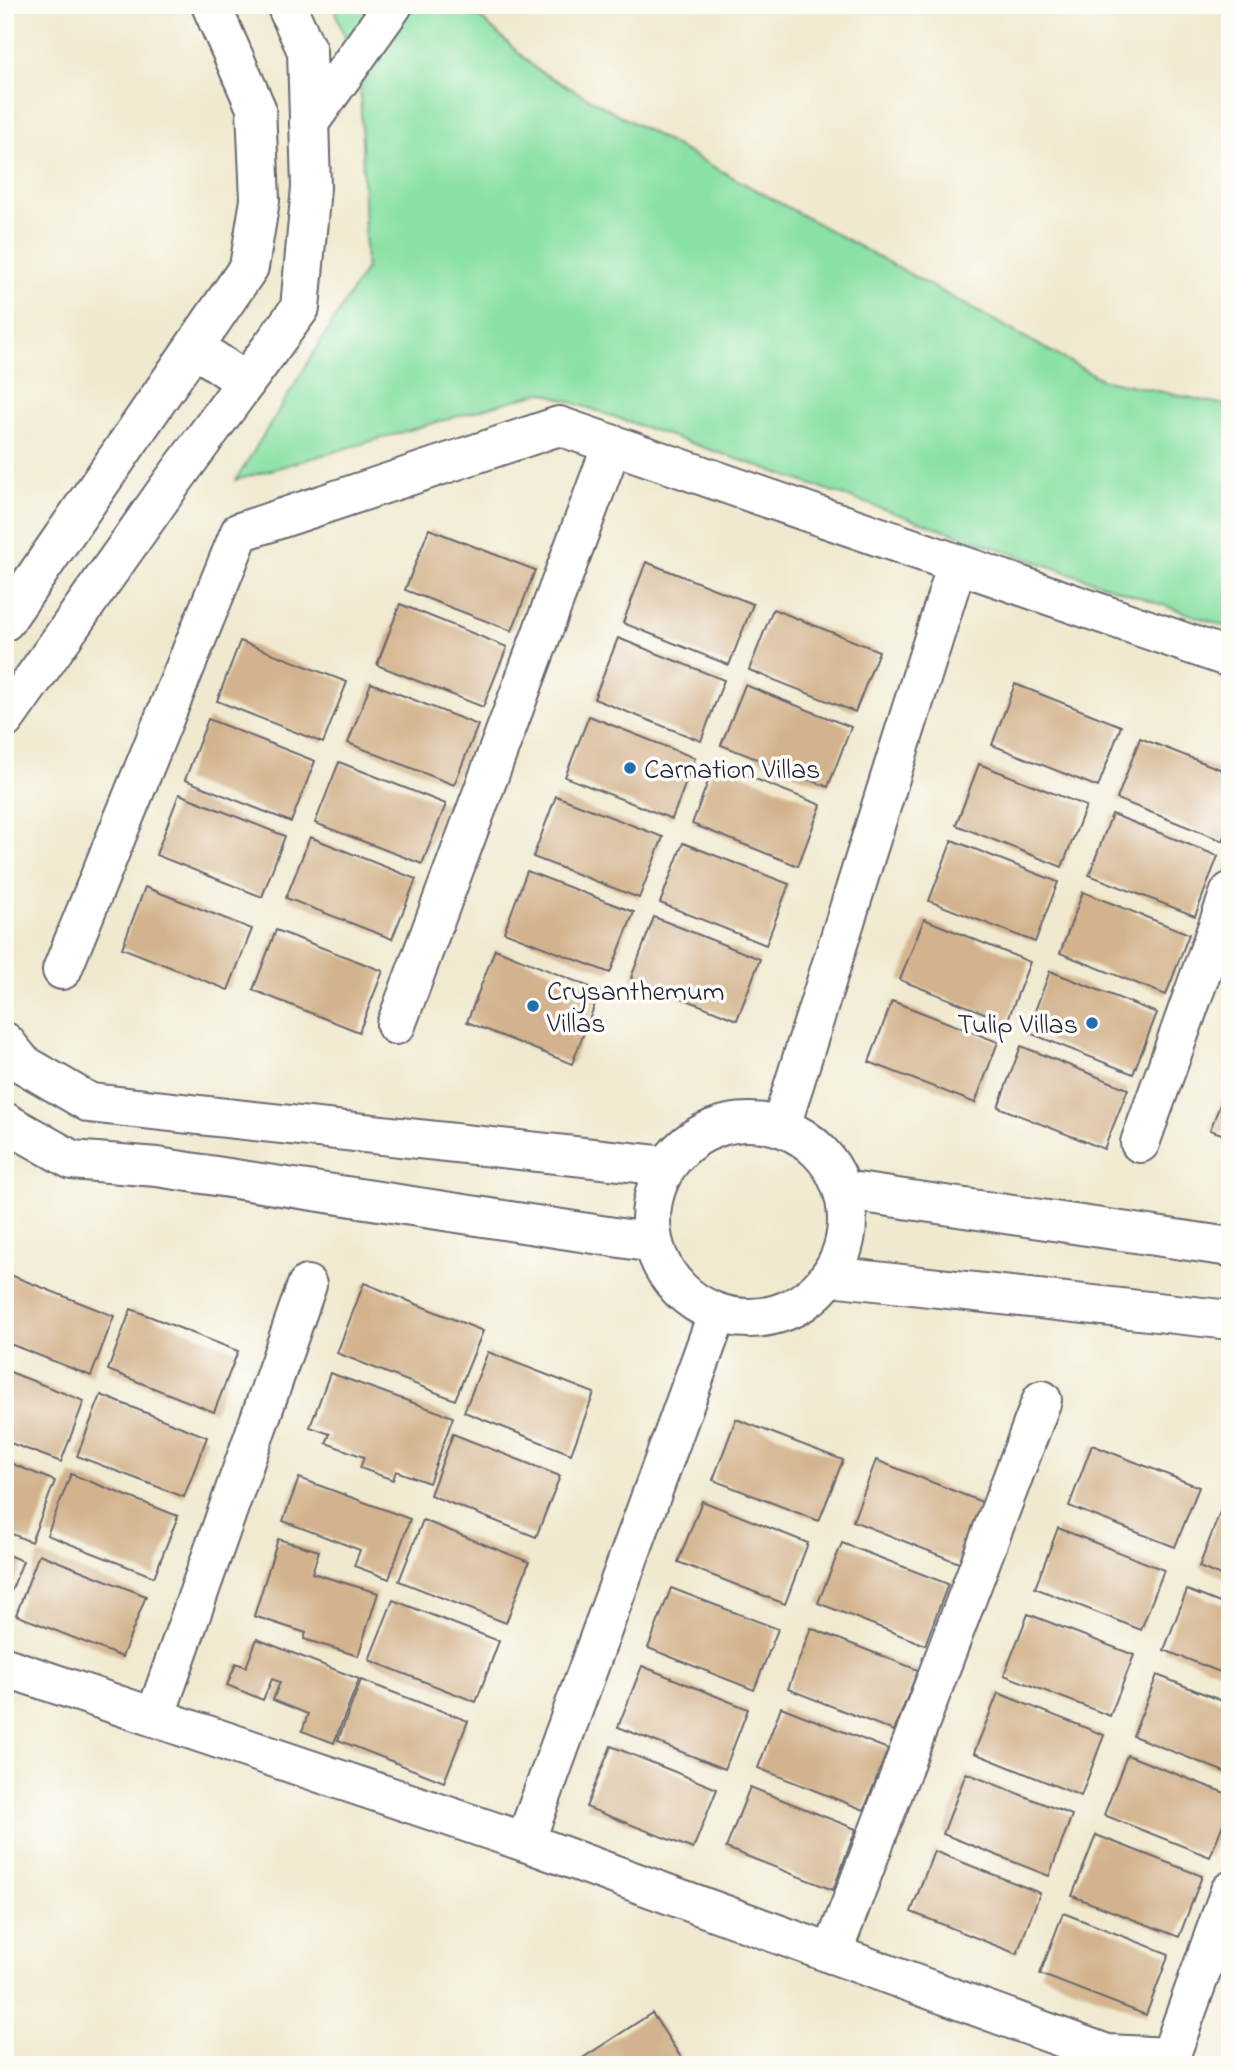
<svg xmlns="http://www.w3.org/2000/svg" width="1235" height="2070" viewBox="0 0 1235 2070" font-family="'Indie Flower',sans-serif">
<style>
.green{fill:#8ae1a5;stroke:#568270;stroke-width:2}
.building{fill:#d3b38d}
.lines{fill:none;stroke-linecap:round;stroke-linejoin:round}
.minor-casing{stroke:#6a686f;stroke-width:42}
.minor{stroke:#fff;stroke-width:38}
.poi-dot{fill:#1f6fb2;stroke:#fdfcf7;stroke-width:2.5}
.labels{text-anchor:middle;stroke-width:7;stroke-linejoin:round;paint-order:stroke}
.poi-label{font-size:28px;fill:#22223b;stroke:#fdfcf7;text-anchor:start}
</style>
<rect width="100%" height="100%" fill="#fdfcf7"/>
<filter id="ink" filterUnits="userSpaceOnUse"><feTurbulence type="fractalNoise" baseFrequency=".0143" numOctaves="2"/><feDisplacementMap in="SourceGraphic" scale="14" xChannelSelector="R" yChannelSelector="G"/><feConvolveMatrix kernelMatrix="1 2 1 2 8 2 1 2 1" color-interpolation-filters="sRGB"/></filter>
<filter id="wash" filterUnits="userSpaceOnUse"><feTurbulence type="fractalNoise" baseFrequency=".00686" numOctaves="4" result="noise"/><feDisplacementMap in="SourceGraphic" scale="28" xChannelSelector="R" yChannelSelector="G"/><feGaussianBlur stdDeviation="1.57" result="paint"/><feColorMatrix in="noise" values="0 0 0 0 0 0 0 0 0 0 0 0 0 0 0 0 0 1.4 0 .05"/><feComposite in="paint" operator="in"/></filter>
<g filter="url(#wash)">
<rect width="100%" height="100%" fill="#f0e9cf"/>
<polygon class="green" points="333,5 467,5 537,70 1101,379 1230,406 1230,628 542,392 236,480 366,268 360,80"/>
<g id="blocks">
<g class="building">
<polygon points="429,529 535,570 512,631 405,590"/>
<polygon points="646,562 753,604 729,665 623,623"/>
<polygon points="400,604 507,647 483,707 377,665"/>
<polygon points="773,609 879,651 855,712 749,670"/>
<polygon points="618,638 724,680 701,741 594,699"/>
<polygon points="240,641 347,682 323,743 217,701"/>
<polygon points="371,683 478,725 454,785 348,743"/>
<polygon points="1015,684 1121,726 1098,787 992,745"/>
<polygon points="745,685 851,727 828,787 721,745"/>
<polygon points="589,716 695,758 672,819 565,777"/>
<polygon points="208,719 315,761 291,822 185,780"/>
<polygon points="1140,738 1230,773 1230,824 1223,841 1117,799"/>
<polygon points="339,762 446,804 422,864 315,823"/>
<polygon points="715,763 821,805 798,866 692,824"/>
<polygon points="979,764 1086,806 1062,867 956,825"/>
<polygon points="179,794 285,836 262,897 156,855"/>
<polygon points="556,796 663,837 639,898 533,857"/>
<polygon points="1112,814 1218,856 1195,916 1089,875"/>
<polygon points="310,837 416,879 392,939 286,898"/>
<polygon points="952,840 1058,882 1035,942 929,901"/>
<polygon points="683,843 789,884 766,945 660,903"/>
<polygon points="527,871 634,912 610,973 504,932"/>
<polygon points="145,887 252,929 228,990 122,948"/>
<polygon points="1083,892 1189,934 1166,995 1060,953"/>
<polygon points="654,917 760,959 737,1020 631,978"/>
<polygon points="924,919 1030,962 1007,1022 900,980"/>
<polygon points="276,930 383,971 359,1032 253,990"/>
<polygon points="495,949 600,991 572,1064 467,1022"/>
<polygon points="1050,971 1157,1013 1133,1074 1027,1032"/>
<polygon points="892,1001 998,1042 975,1103 869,1062"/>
<polygon points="1021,1046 1128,1089 1104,1149 998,1107"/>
<polygon points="1230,1080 1230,1137 1210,1130"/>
<polygon points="8,1274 114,1316 91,1376 5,1342 5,1282"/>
<polygon points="364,1283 483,1331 455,1400 337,1353"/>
<polygon points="131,1309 238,1351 214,1412 108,1370"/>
<polygon points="488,1352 594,1393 571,1454 464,1412"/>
<polygon points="5,1370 84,1401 61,1462 5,1441"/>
<polygon points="330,1373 453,1417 429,1483 396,1471 393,1480 360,1468 364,1457 326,1443 330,1434 310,1427"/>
<polygon points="101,1395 207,1437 184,1497 77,1456"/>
<polygon points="736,1419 843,1460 819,1521 713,1480"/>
<polygon points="453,1434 560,1476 536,1537 430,1495"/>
<polygon points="1092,1445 1199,1487 1175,1547 1069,1506"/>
<polygon points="876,1460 982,1502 959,1563 853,1521"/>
<polygon points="5,1461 55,1481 31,1542 5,1531"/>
<polygon points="71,1474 178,1516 154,1577 47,1535"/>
<polygon points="299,1478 410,1519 389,1579 354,1566 360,1550 283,1521"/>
<polygon points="702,1501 808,1543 785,1604 678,1562"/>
<polygon points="1222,1507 1230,1510 1230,1580 1199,1567"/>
<polygon points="423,1520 529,1562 506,1623 399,1581"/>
<polygon points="1058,1528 1164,1570 1141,1630 1035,1588"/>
<polygon points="278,1539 319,1551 312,1573 378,1593 358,1656 304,1639 306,1633 254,1616"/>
<polygon points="842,1543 948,1584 925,1645 818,1603"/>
<polygon points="5,1554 23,1561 5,1607"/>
<polygon points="39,1554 146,1596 122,1657 16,1615"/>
<polygon points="671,1588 778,1629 754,1690 648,1648"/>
<polygon points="1187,1590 1230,1607 1230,1676 1164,1650"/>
<polygon points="393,1600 499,1641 476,1702 369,1660"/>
<polygon points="1028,1614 1134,1655 1110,1716 1004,1675"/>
<polygon points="811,1628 918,1670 894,1731 788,1689"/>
<polygon points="257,1639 359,1679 334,1743 302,1731 308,1714 273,1700 280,1682 272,1679 263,1700 227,1685 236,1663 246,1667"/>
<polygon points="642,1666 748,1709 725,1769 618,1727"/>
<polygon points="1157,1675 1230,1704 1230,1774 1133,1736"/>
<polygon points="361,1680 468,1721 444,1782 338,1740"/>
<polygon points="998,1693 1104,1735 1081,1796 974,1753"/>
<polygon points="781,1707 888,1749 864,1810 758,1768"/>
<polygon points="611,1746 717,1789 693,1849 586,1807"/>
<polygon points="1127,1755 1230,1795 1230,1806 1210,1857 1104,1815"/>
<polygon points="966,1773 1072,1815 1049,1876 943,1834"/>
<polygon points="750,1787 856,1829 833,1890 726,1848"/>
<polygon points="1096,1835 1202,1876 1179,1937 1072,1896"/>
<polygon points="934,1851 1040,1893 1017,1954 911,1912"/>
<polygon points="1063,1913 1169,1954 1146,2015 1040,1974"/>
<polygon points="652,2013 686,2065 572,2065"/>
</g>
</g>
</g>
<g filter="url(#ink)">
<use href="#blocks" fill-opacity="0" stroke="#6a686f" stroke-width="2"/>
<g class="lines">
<defs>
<g id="minor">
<polyline points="309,123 393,5"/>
<polyline points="194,347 246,382"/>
<polyline points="5,621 249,267 260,200 256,108 211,5"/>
<polyline points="5,719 168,488 300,308 311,187 307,51 286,5"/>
<polyline points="62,970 240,532 559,426 1230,658"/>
<polyline points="396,1025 612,445"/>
<polyline points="5,1042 23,1064 90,1103 666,1166"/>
<circle cx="749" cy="1220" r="98"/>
<polyline points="5,1122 72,1160 157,1167 653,1243"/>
<polyline points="781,1126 957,564"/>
<polyline points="1140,1143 1230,892"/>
<polyline points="843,1190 1230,1247"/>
<polyline points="830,1276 1230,1320"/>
<polyline points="5,1667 525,1842 1107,2054 1170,2057 1230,1891"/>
<polyline points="155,1717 307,1285"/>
<polyline points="525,1842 717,1315"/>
<polyline points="832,1954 1042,1400"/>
</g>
</defs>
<use href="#minor" class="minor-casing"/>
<use href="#minor" class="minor"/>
</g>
</g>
<g class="poi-dot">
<circle cx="630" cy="768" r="7"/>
<circle cx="533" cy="1006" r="7"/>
<circle cx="1092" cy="1023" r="7"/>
</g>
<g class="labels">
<g class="poi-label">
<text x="644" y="778">Carnation Villas</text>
<text x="547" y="1000">Crysanthemum<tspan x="547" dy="32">Villas</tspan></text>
<text x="1078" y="1033" text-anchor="end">Tulip Villas</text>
</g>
</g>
<rect width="1235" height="2070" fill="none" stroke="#fdfcf7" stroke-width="28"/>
</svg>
